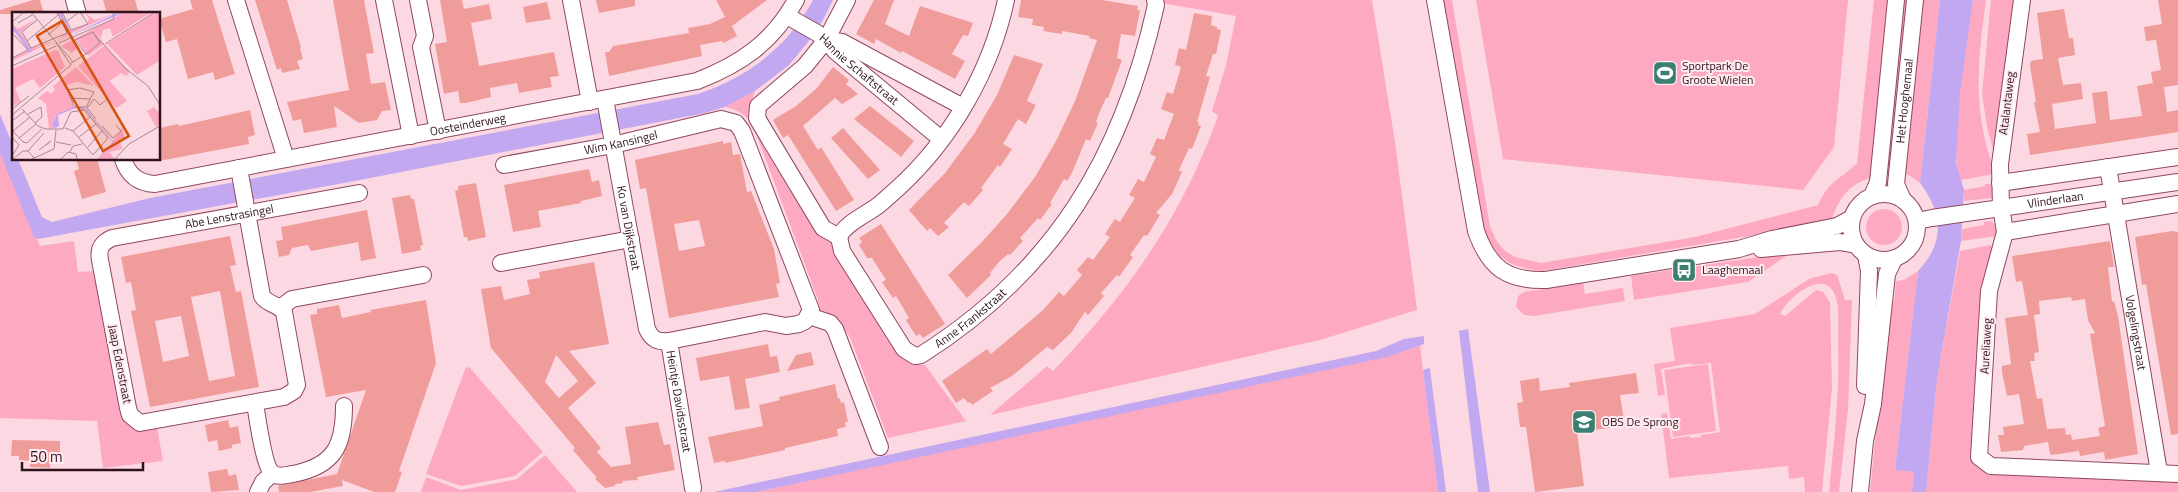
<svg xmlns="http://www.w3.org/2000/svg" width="2178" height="492" viewBox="0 0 2178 492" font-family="'Titillium Web',sans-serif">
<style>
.green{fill:#fea9c2}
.water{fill:#c2a7f1}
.building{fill:#f09c9a;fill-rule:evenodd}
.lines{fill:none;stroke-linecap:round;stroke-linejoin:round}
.minor-casing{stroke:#90475f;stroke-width:18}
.minor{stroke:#fff;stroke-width:16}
.labels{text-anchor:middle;stroke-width:4;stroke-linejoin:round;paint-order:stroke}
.poi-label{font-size:12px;fill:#30121c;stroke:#feecf0;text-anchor:start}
.street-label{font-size:12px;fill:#30121c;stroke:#feecf0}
.inset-river{fill:none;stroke:#c2a7f1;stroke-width:2.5}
.inset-road{fill:none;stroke:#aa8993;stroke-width:1}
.view{fill:#d6520e;fill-opacity:0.15;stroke:#d6520e;stroke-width:2.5}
.inset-edge{fill:none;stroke:#30121c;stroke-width:2.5}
</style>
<rect width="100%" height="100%" fill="#fcd9e2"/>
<g class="green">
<path d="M1162,0H1372L1395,142L1417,310L1320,340L990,415L1047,366L1053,371C1127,294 1182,217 1218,116L1212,111L1226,65L1236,16L1162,3Z"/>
<path d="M1443,0H1452L1490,226L1496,240L1504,250L1515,257L1541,263L1695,237L1818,205C1830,179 1839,181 1857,163L1874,0H1891L1871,178C1848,184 1838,200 1831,222L1542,271C1509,267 1495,259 1482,228Z"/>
<polygon points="1476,0 1848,0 1834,147 1803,190 1503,159"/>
<polygon points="1903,0 1910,0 1893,173 1885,173"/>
<polygon points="1920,0 1940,0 1920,183 1910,176 1902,173"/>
<path d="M1973,0H1986C1978,59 1972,111 1994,169L1993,173L1989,175L1961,180C1947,152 1968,36 1973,0Z"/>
<polygon points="1991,0 2017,0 1995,157 1987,127 1982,94"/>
<path d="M755,91L748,113L833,242V251L889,335L910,364L925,365L966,421L888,438L850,337C841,324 833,319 818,314L820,309L817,297L754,128C748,116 739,110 725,107Z"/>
<polygon points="0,153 40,246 74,241 78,272 93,271 124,412 157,427 163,461 103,468 97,421 0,418"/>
<polygon points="1985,184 1990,184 1993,187 1992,198 1964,201 1964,190 1985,186"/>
<circle cx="1884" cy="227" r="18"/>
<polygon points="1991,221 1997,226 1997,236 1961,241 1962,229 1984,225 1984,222"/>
<polygon points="1991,245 1994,256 1978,460 2178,479 2178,492 1926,492 1937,379 1960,251"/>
<polygon points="1792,252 1748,282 1634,300 1631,276"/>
<polygon points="1918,271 1895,470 1914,472 1912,492 1870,492 1889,301 1894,302 1896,281 1904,280"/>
<path d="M1831,273L1837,275L1845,300H1852L1848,409L1839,492H1829C1834,441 1840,392 1838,340C1838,328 1839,314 1837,302C1830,264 1790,294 1780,314L1785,316L1816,290L1823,292L1830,302L1832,388L1822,492H1805L1804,477L1789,479L1788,466L1669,478L1661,414L1667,413L1671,439L1690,436L1691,438L1701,437V435L1720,432L1711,363L1692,365L1691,363L1661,369L1665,395L1658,396L1654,364L1675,361L1670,328L1755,314L1809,279Z"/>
<polygon points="1583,283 1585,294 1623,288 1625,301 1535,316 1524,315 1516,307 1518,296 1524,292"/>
<polygon points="1420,345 1438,492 756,492"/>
<polygon points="1708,364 1716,431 1673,437 1664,370"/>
<polygon points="466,367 470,368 543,452 515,476 461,486 426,474"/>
<polygon points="545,455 577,492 421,492 426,477 461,490 517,479"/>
</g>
<g class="water">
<path d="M813,0H833L823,20L808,42L789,65L755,91L725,107L705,113L360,180L38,239L34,237L0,153V114L14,148V159H18L42,217L52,222L150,198L698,94C748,77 788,47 813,0Z"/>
<path d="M1940,0H1973L1960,93L1956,163L1964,190L1961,241L1937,379L1926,492H1912L1914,472L1895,470L1918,271C1945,243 1943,213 1920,183Z"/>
<polygon points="1468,329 1490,492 1478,492 1459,331"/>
<polygon points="1424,336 1424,344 1387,357 756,492 714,492 1376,351 1404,339"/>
<polygon points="1429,368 1430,369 1446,492 1438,492 1423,370"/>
</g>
<g class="building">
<polygon points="33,0 40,0 44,14 0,14 0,10"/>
<polygon points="103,0 135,0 139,14 107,14"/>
<polygon points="190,0 212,0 235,74 215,80 213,72 188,79 177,39 166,42 159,19 193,9"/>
<polygon points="255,0 287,0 301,47 300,48 303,59 297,61 300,69 282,73 281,68 277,70"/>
<polygon points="333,0 364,0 374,53 366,54 371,84 385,82 391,110 382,111 377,120 359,123 334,106 337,127 304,133 301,119 293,121 287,102 349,90"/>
<polygon points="440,0 462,0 464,9 489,4 492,19 471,23 479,66 554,52 559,76 550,77 552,87 519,93 517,83 490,88 491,97 466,103 460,103 458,91 444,94 435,44 447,42"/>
<polygon points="596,0 635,0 635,6 599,13"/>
<polygon points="716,0 767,0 732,26 737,36 724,43 722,41 700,45 702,56 609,76 605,52 609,52 613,46 689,33 688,28 710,24 725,17"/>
<polygon points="874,0 894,0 885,24 909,36 920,6 973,23 968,36 963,35 952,54 965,61 955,79 902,51 901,53 876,39 874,44 856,34"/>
<polygon points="1021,0 1102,0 1138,6 1137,10 1140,10 1135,36 1121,34 1117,58 1122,60 1108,98 1106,98 1100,111 1096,122 1098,123 1090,141 1086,139 1072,173 1067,181 1064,179 1050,203 1052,204 1040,220 1038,218 1020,238 1023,241 1010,255 1008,254 999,262 990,273 991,275 967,298 948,275 981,243 1007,214 1035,177 1056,141 1075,101 1097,40 1089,38 1090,36 1062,31 1062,34 1043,31 1044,27 1032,25 1033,19 1018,17"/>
<polygon points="2158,0 2178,0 2178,85 2164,87 2167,112 2178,110 2178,132 2030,155 2027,134 2040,132 2034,102 2036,102 2030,66 2031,61 2043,59 2037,13 2064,9 2069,38 2073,38 2075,55 2058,58 2063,85 2081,83 2083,99 2052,104 2055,129 2096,123 2092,93 2107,91 2110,120 2142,116 2137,86 2153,83 2151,72 2161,70 2156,40 2146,41 2144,27 2162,24"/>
<polygon points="547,2 551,19 526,23 523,7"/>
<polygon points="1194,13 1212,16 1211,25 1217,27 1217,29 1221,30 1216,54 1213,54 1206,76 1210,77 1197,122 1199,122 1198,125 1201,126 1192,149 1189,148 1179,170 1182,172 1172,194 1156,213 1160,215 1147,236 1144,235 1130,255 1133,257 1119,277 1117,275 1101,293 1104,296 1088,315 1085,312 1071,333 1053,350 1047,347 1012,376 990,388 993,391 972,405 970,402 968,403 964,398 956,403 942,381 987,349 991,354 1042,311 1059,292 1064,296 1082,275 1077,270 1088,257 1093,260 1110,237 1105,234 1115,219 1120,222 1135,198 1129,195 1138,179 1144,182 1156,157 1150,154 1157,138 1164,140 1174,114 1161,109 1167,92 1173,94 1181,67 1175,65 1179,48 1186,50"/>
<polygon points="1014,55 1043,64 1027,101 1036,105 1026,124 1018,119 1003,144 1012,149 1000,167 998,165 981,188 983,190 969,206 964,202 944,223 949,227 938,236 930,228 927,231 909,210 945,173 974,134 997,95"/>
<polygon points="833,67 849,80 846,84 858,94 842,104 835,98 803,126 818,150 821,147 854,200 836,211 788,135 783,138 773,120 796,106 816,89"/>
<polygon points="870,106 914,141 901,157 854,119"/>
<polygon points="250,110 255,135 248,137 249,144 159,161 159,128 178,124 179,126"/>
<polygon points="843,128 880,170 868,179 831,138"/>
<path d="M723,141V144L731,142L733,155L740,154L747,192L751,191L774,249L780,283L776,284L779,297L669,318L646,188L640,189L635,160ZM699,220L705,246L679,251L674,224Z"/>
<polygon points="76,159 97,159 106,192 82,199 74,171 79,169"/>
<polygon points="589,169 592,182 599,180 602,196 581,201 581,203 538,211 541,227 513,232 504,185"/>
<polygon points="476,183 486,237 468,241 467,237 464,237 455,191 458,190 458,186"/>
<polygon points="410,195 411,199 414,199 423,245 420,246 421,250 402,254 392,198"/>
<polygon points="367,210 376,258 361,261 358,242 311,251 308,245 292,248 289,255 279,257 276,241 283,240 281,227"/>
<polygon points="881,224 945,324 923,338 920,334 916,336 906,320 909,318 896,296 893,298 882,282 886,280 872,258 867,258 859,245 862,242 859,238"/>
<polygon points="2172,231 2178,232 2178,434 2171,435 2146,284 2142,285 2135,237"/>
<path d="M230,236L236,265L230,266L236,292L241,291L259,387L150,407L131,311L136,310L131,282L126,283L121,257ZM220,291L235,376L209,381L191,297ZM181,316L189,356L163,362L155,321Z"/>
<path d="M2110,241L2114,267H2108L2112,302L2114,301L2118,316L2138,454L2105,460L2104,452L2080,456L2079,451L2052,455L2050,454L2048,442L2024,446L2023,450L2001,452L1998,435H2004L2003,427L2024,424L2019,394L2007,396L2002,372V366L2011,364L2005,318L2028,315L2022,281L2016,282L2012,256ZM2071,297L2072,301L2085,299L2088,320L2095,333L2090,334L2105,426L2098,428L2100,436L2072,440L2071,434L2066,435L2065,428L2047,429L2042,398L2037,399L2030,361H2035L2034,353L2039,352L2034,315L2040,314L2039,301Z"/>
<path d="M594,262L609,344L569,351L596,383L568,408L601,448L597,452L611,467L631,464L625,427L658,422L664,445L670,444L675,470L637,477L638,480L622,481L623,483L615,484V486L605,488L595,479L597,478L573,450L575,448L491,348L481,289L501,286L504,300L530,294L527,280L540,278L539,272ZM556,355L578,381L559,398L545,382Z"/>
<polygon points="426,300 436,363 399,471 402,472 395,492 374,492 342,480 343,486 310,492 279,492 278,486 337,474 366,390 326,397 310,315 317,314 317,309 339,305 342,318 371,312 370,310"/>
<polygon points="768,344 770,357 777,356 780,372 745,379 750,408 735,410 729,376 700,381 696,358"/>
<polygon points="811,352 814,365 787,371 796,355"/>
<polygon points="1636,373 1639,393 1620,395 1625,426 1577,432 1584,486 1535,492 1526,427 1520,427 1517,403 1523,402 1520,381 1539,378 1540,391 1570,387 1569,383"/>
<polygon points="835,384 838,399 840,398 841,403 844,402 848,422 845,422 846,427 837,429 838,436 785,448 785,450 725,463 725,461 714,463 708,437 763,426 759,405 780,400 779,397"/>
<polygon points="228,420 230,428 238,426 241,443 232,445 232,448 219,451 217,440 208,442 205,425"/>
<polygon points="12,440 60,441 60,456 50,455 50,468 30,467 30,461 19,460 19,456 11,456"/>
<polygon points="227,469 229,476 236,474 239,490 211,492 208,472"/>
</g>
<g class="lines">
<defs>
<g id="minor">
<polyline points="74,0 78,14"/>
<polyline points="236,0 286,159"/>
<polyline points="384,0 411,136"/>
<polyline points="418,0 425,36 421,47 438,131"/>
<polyline points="571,0 590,102"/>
<path id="s1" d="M847,0L826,40L805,66L758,106L757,118L823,228L839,237L842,251L904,349L915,356L921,355C1055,270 1122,158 1156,5L1155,0"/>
<path d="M1435,0L1476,231C1489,268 1507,281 1546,280L1739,249L1772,239L1837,226L1852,218"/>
<polyline points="2022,0 2000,164 2001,207 2005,232 1989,291 1979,457 1991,466 2178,474"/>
<path id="s2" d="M787,16L817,33L826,40L835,51L941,139"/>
<polyline points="826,40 842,42 963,107"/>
<path id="s3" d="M605,99L647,329C652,340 658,342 669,341"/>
<path id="s4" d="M123,159C128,175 138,183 155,184L697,81C741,64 773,42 796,0"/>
<path id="s5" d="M504,165L613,145L721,119L736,123L742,131L811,310L805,321L799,324L786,326L765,322L669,341L693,488"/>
<path id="s6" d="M2108,167L2159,472"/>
<path id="s7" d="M239,168L247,213L262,296C268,305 278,304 284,312L297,385L294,391L284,397L140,423L130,415L128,408L100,260C98,249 101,243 112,238L359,193"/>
<polyline points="2000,183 2178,157"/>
<circle cx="1884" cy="227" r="33"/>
<polyline points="1872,196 1878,182 1896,0"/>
<path id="s8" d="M1903,200L1896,184L1915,0"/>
<path id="s9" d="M1917,221L1932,218L2178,182"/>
<polyline points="2005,232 2178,204"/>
<path d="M839,237C845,223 868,214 880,204C886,199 891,194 897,189C951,140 991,71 1006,0"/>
<polyline points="1761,249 1840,242 1856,245"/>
<polyline points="501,263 631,239"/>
<polyline points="280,308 292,299 423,275"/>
<polyline points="809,316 830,323 835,329 880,447"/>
<polyline points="1865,386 1869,271 1866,255"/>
<path d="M255,403C257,416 264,466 272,473C278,478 286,475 293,474C334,466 344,446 344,406"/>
<polyline points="258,492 263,482 272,474"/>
<polyline points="1860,492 1865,441 1873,404 1887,274 1894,259"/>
</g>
</defs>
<use href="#minor" class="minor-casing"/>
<use href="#minor" class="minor"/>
</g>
<defs>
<symbol id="stadium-square" viewBox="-11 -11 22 22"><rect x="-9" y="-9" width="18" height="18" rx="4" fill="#3b7f73" stroke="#feecf0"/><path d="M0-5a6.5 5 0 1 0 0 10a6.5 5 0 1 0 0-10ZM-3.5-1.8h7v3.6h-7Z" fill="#fff"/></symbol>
<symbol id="bus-square" viewBox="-11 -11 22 22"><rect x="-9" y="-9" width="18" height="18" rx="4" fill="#3b7f73" stroke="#feecf0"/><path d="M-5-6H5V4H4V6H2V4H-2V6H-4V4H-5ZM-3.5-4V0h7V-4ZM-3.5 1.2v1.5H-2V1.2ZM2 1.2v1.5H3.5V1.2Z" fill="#fff"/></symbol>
<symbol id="school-square" viewBox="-11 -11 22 22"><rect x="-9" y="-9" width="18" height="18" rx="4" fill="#3b7f73" stroke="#feecf0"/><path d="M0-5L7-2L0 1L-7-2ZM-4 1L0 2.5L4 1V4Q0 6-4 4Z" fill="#fff"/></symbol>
</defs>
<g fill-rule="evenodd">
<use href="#stadium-square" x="1651" y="59" width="28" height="28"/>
<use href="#bus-square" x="1670" y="256" width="28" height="28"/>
<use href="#school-square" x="1570" y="408" width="28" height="28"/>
</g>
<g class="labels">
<g class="poi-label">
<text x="1682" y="70">Sportpark De<tspan x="1682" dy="14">Groote Wielen</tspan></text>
<text x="1702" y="274">Laaghemaal</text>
<text x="1602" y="426">OBS De Sprong</text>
</g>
<g class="street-label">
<text dy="4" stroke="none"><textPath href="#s2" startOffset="90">Hannie Schaftstraat</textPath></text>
<text dy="4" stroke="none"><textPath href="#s8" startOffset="101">Het Hooghemaal</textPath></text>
<text transform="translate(2007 103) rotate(-83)" y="4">Atalantaweg</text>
<text dy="4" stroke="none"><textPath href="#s4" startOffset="362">Oosteinderweg</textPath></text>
<text dy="4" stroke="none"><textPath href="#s5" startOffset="119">Wim Kansingel</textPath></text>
<text dy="4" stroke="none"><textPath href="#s9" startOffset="140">Vlinderlaan</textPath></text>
<text dy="4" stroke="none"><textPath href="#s7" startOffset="714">Abe Lenstrasingel</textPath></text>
<text dy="4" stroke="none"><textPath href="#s3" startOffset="131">Ko van Dijkstraat</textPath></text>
<text dy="4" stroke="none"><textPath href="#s1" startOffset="510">Anne Frankstraat</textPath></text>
<text dy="4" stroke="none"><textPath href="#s6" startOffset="168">Volgelingstraat</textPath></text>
<text transform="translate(1986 346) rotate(-87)" y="4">Aureliaweg</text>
<text transform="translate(120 364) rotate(79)" y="4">Jaap Edenstraat</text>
<text dy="4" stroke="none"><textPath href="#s5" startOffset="652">Heintje Davidsstraat</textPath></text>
</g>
</g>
<g transform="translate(12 12)">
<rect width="148" height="148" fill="#fcd9e2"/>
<path d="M45,0H49L58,18L75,12L77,6L72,0L83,8L101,2L43,29L55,21ZM113,0H140L101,25L98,16L91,18L89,26L83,19L92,32L76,44L64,27L61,31L65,36L60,41L49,34ZM144,0H147V49L125,63L95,32ZM24,7L9,20L19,36L42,29L0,49V46L17,38L6,21L0,20V12L6,17ZM93,33L118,60L114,64L109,61L98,69L115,89L104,96L66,54ZM43,38H46L53,55L28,76L21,67L3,76L9,90L0,94V57ZM64,55L82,74L66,70L54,73L62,96L44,103L41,112L43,116L37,117L34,92L26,86L35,79L39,82L43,78L41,74ZM142,95L147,101V113L144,115L135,99ZM110,116L113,127L108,131L111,137L97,140L103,147H85L94,140Z" fill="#fea9c2"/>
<path d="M113,0L62,22L0,51L103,2ZM63,95H70L75,98L102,130L94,140L85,147L101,130L74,99L64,96L46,103L47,114L43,116L40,113L45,102Z" fill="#c2a7f1"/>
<path class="inset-river" d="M48,0L58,22M0,14L19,40"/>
<path class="inset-road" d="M19,0L49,36M50,0L59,18L76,12L68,0M25,8L10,20L19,36L55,21L45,0M0,10L12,0M54,10L67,0M6,11L20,3M0,21L16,38L0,46M81,21L113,56L136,74L148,93M36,23L50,11M15,29L46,3M47,31L102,7L101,0M93,32L143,0M49,36L61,50M59,51L74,42L63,28L81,20L88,31L74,42M0,54L44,34M59,86L62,95H74L82,80L68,76L56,78L58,86L78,87M0,97L17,84M10,97L26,114L34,117H51L59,100L72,98L96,126L81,143M16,102L29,95L30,105L23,111M0,103L59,53L44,31M84,107L75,96L82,87L88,93L95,87M0,109L13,99M90,114L101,126L109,119L104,113M53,116L61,119L81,143M0,118L11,130L15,131L30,117M1,119L18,105M61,119L78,105M0,125L7,133L0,144M67,125L84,112M7,126L24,112M44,130L59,133M76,135L90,119M27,138L39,129L34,133M16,139L32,121M58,140L61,134L70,132M1,147L11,139H16L22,146M20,147L42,137L44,118M49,147L56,140L64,142L65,147M103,147L117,132L148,114"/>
<path class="view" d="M50,9L117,124L91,139L25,24Z"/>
<rect width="148" height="148" class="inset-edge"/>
</g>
<path d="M22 462v8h121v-8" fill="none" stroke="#30121c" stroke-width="2.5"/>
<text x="30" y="462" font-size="15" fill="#30121c" stroke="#feecf0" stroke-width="4" paint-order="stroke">50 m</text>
</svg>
